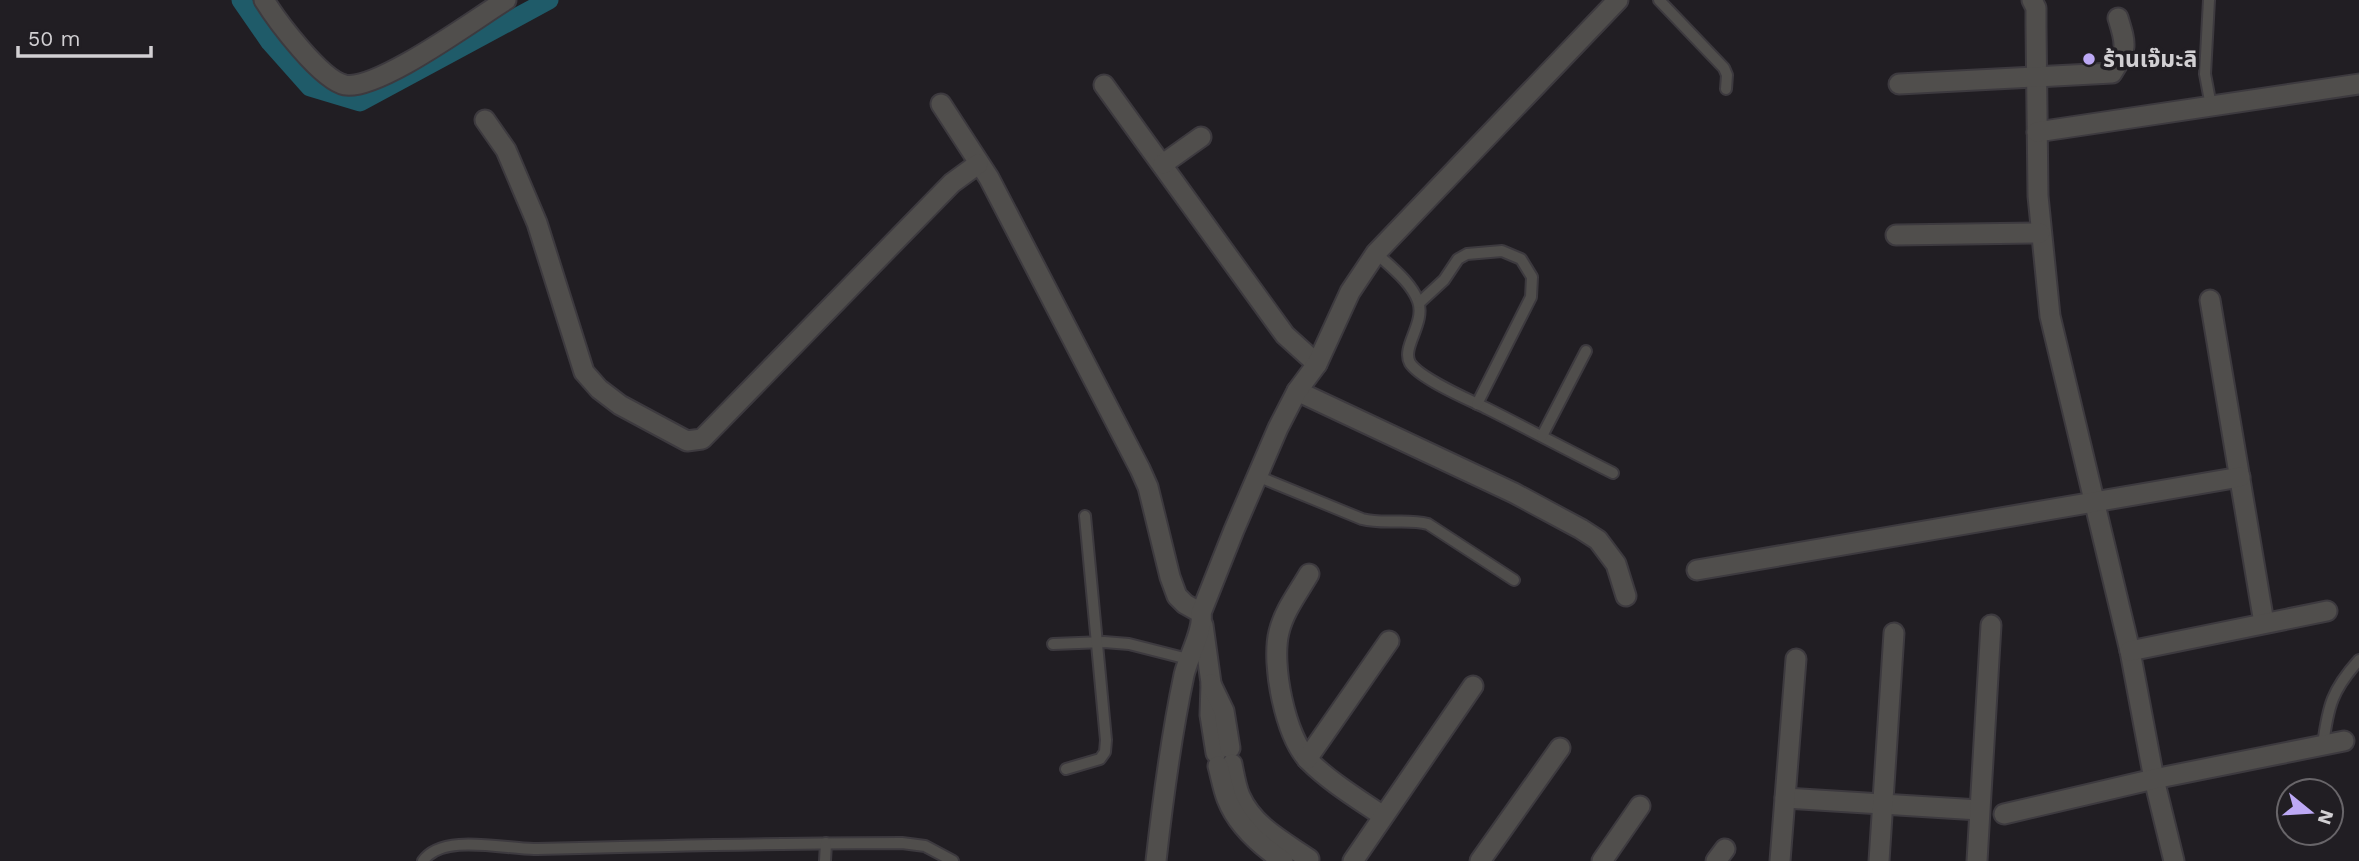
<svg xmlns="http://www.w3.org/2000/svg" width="2359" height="861" viewBox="0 0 2359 861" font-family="'Work Sans','Noto Sans Thai',sans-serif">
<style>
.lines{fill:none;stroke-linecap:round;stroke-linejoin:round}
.canal{stroke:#1f5b69;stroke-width:19}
.service-casing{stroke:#3d3a3f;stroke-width:14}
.minor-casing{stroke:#3d3a3f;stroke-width:23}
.service{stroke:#504e4c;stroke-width:10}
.minor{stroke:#504e4c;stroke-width:19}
.poi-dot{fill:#bda9f5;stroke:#211e23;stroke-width:2.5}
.labels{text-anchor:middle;stroke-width:7;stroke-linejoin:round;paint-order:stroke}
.poi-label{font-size:23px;font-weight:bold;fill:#d2d0d3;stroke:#211e23;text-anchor:start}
</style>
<rect width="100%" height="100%" fill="#211e23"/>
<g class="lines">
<polyline class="canal" points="241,0 270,42 310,87 360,102 549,0"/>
<defs>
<g id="service">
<polyline points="1659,0 1724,68 1727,75 1726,89"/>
<polyline points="2209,0 2205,74 2211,106"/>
<path d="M1376,253C1391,267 1411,282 1418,301C1426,323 1401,347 1410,363C1420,379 1470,400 1488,409C1530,430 1571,452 1613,473"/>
<polyline points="1419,303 1444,280 1458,259 1467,254 1502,251 1521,259 1532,277 1531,297 1477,404"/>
<polyline points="1542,436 1586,351"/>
<path d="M1257,476L1362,519C1385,525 1406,518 1428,524L1514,580"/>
<polyline points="1053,644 1104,642 1129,644 1188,659"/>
<path d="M2323,745C2328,706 2332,690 2359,660"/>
<polyline points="1066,769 1100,759 1105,752 1106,740 1085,516"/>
<path d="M423,861C442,833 504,849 534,849C657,846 779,843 902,843L925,846L953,861"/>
<polyline points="825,861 826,843"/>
</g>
<g id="minor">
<path d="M264,0C277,21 321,80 345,85C378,91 475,19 506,0"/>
<polyline points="2032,0 2036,8 2036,26 2038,196 2050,316 2130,651 2154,779 2174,861"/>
<path d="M1899,84L2112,73C2128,49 2126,44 2118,18"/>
<polyline points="1104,85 1285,335 1317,364"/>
<polyline points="941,104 989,178 1140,469 1148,487 1170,577 1177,596 1185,604 1201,613"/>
<polyline points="485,120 506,150 537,223 584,372 599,389 620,405 687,441 702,439 952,183 978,164"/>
<polyline points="2037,132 2359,84"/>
<polyline points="1163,164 1201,137"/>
<polyline points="1896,235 2040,233"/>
<polyline points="2210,300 2264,623"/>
<polyline points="1297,391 1514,493 1581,529 1598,540 1616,564 1626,596"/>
<polyline points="1697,570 2240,477"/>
<path d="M1309,574C1298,593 1284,611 1279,632C1271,664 1285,736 1309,761C1330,782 1358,799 1383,816"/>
<polyline points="1203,625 1211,683 1210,715 1216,753"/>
<polyline points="2130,651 2327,611"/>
<polyline points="1211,684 1224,711 1230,748"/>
<polyline points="1307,759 1389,641"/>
<path d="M1232,764C1234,774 1236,787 1240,796C1253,826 1284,842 1309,859"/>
<path d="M1218,766C1221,777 1223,789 1227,799C1237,825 1261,846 1283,861"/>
<polyline points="1785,798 1979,810"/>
<polyline points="2004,814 2154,779 2344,741"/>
<path d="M1156,861C1163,798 1171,737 1184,675C1188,657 1204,630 1201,613L1234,530L1278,428L1297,391L1317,364L1350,292L1376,253L1618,0"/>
<polyline points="1353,861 1473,686"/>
<polyline points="1480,861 1560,748"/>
<polyline points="1602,861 1640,806"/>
<polyline points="1716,861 1725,849"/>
<polyline points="1780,861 1796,659"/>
<polyline points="1879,861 1894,633"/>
<polyline points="1977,861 1991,625"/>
</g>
</defs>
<use href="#service" class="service-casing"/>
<use href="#minor" class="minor-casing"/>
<use href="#service" class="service"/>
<use href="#minor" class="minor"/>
</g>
<circle class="poi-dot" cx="2089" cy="59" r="7"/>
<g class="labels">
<g class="poi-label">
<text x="2103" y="67">ร้านเจ๊มะลิ</text>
</g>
</g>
<g transform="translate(2310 812) rotate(108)"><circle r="33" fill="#211e23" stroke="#686569" stroke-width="2"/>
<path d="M0-5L12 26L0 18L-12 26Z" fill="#bda9f5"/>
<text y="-10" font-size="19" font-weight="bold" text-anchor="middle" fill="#d2d0d3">N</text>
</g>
<path d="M18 46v10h133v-10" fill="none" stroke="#d2d0d3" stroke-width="3.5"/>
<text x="28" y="46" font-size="21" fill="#d2d0d3" stroke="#211e23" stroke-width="5" paint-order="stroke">50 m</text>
</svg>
